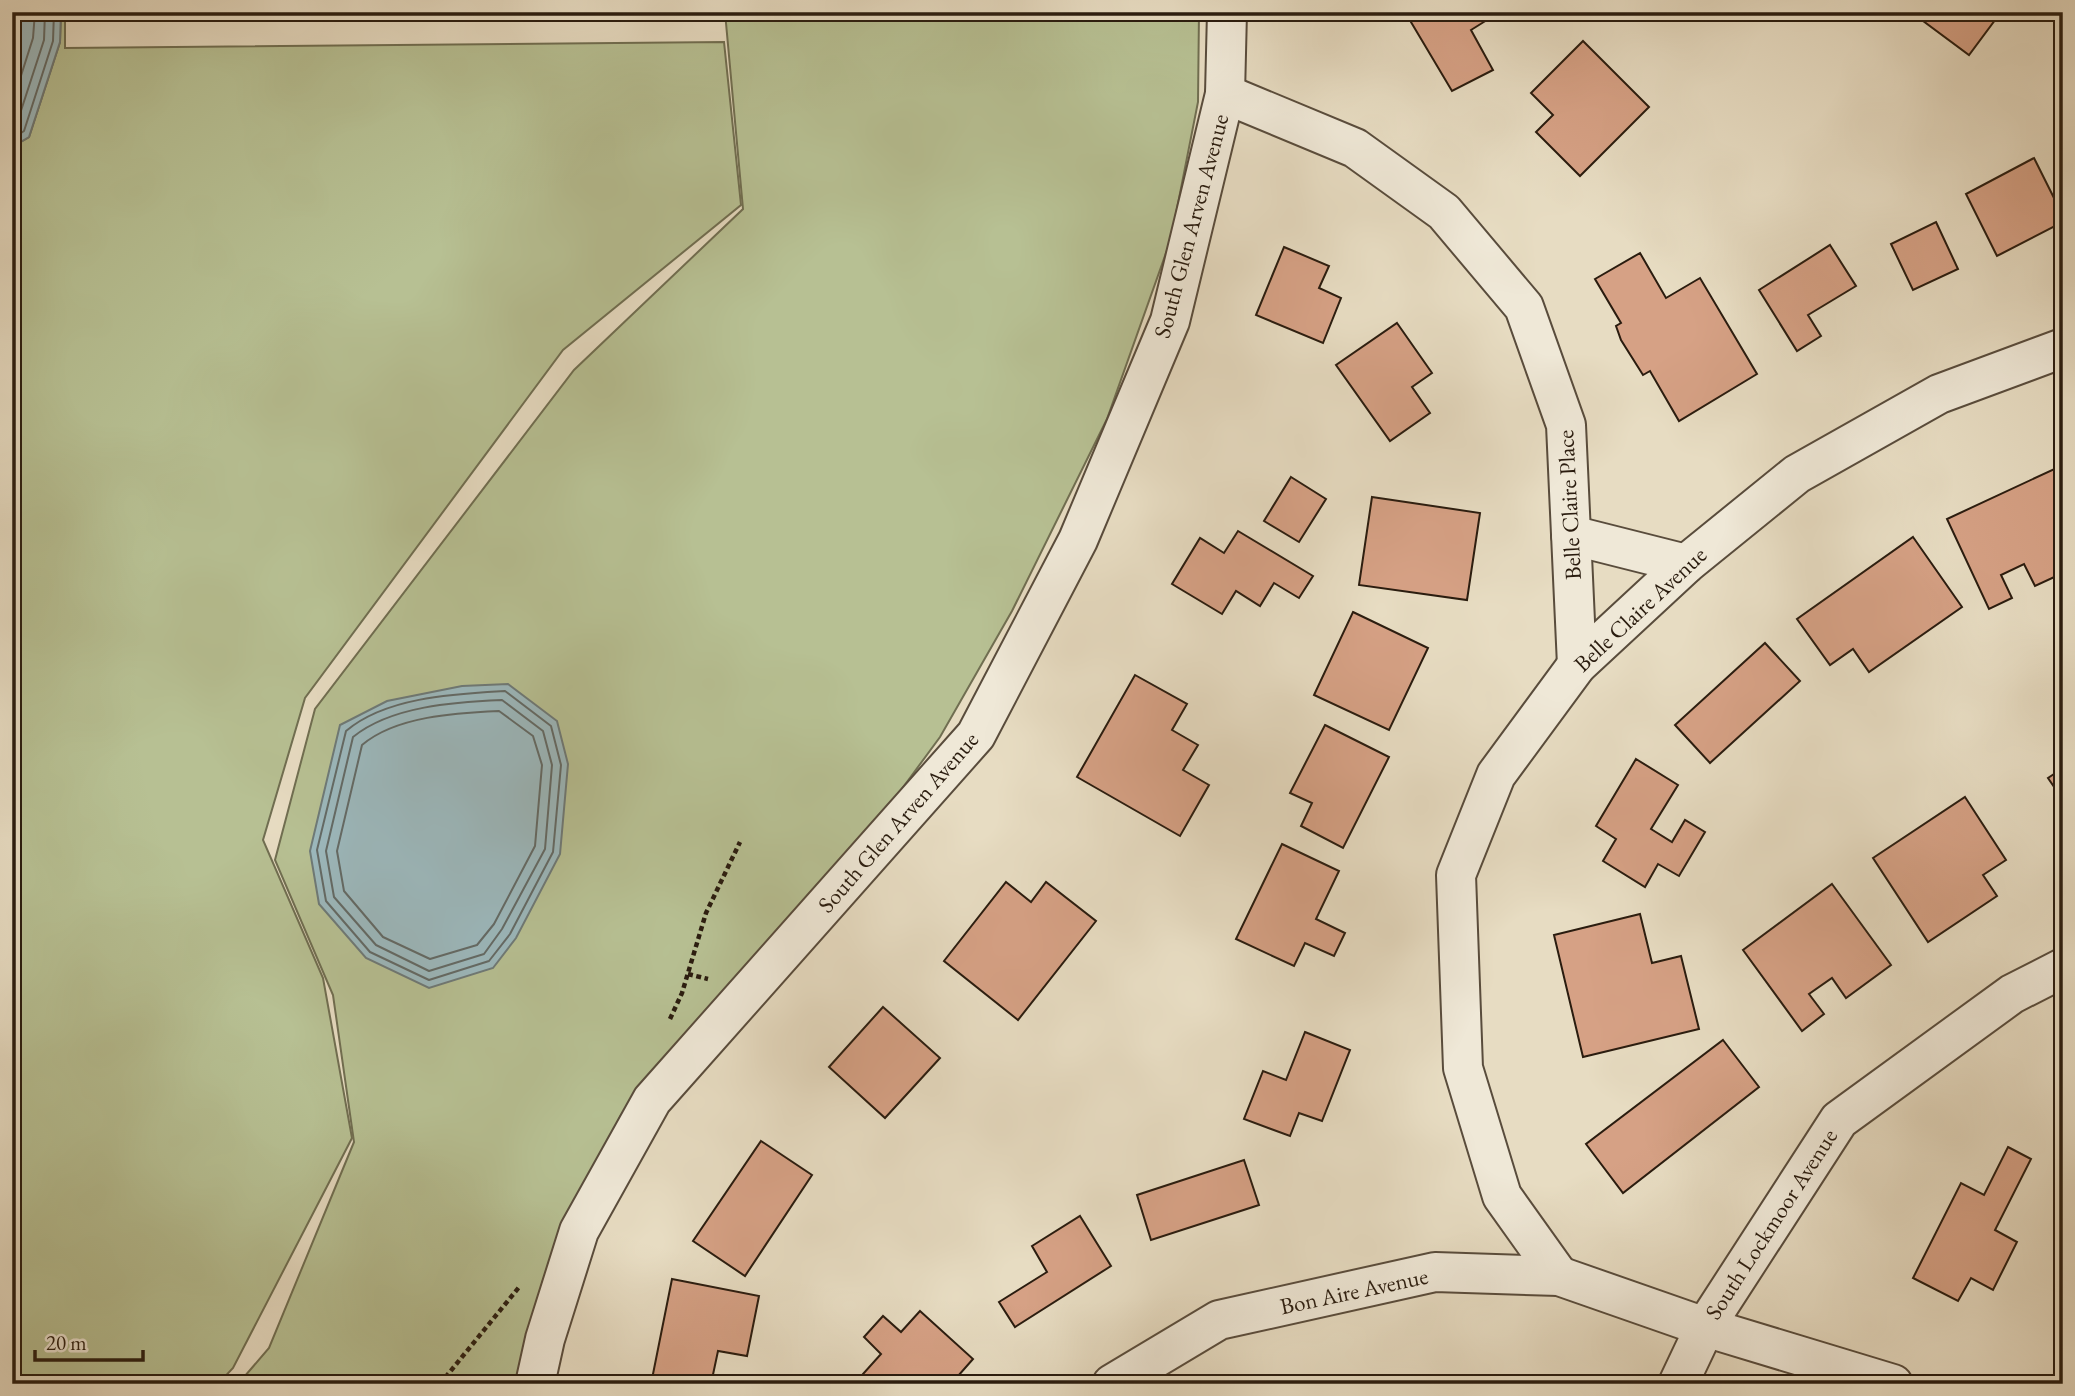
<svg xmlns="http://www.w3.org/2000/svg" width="2075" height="1396" viewBox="0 0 2075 1396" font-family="'EB Garamond',serif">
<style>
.green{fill:#b7c093;stroke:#706e51;stroke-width:2}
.water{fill:#9cb9be;stroke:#6e7a78;stroke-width:2}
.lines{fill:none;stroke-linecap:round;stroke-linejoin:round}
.shore{stroke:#636a66;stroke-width:2}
.building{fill:#d6a185;stroke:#2a1c0f;stroke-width:2}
.minor-casing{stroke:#594c3c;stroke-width:42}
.path{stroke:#2a1c0f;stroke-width:4.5;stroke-dasharray:5 3.5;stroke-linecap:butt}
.minor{stroke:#efe8d7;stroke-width:38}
.labels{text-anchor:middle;stroke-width:5;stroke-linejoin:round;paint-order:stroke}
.street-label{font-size:23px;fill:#2a1c0f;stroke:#efe8d7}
</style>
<rect width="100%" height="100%" fill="#e7dcc2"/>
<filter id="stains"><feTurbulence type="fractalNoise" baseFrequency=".00286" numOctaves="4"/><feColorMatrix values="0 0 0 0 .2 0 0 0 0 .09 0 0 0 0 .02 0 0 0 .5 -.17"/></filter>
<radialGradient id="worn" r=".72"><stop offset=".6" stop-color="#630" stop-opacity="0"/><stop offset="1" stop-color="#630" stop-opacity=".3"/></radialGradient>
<g class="green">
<polygon points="61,12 65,12 65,48 724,42 741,205 563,350 305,698 263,840 323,978 352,1138 233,1368 218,1384 12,1384 12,147 29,137 60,42"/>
<polygon points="725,12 1199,12 1198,102 1171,239 1107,419 1012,611 940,737 857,850 621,1115 543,1280 519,1384 238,1384 269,1348 354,1142 333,995 275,860 315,709 574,370 743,209"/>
</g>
<g class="water">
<polygon points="12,12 61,12 60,42 29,137 12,147"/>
<polygon points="508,684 557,721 568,764 560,854 516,938 493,968 429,988 366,958 319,904 310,851 340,725 387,701 462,686"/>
</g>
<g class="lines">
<g class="shore">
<polyline points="12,104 33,38 35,12"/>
<polyline points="12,129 16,126 44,40 45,12"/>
<polyline points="12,139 24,131 53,41 54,12"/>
<path d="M505,691L551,726L561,765L553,852L510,934L489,961L429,980L370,952L326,901L317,850L346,731C386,697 454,694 505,691Z"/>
<path d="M502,700L543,731L552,765L545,849L502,929L484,954L429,971L376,945L334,897L326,851L353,737C391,706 455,702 502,700Z"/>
<path d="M499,711L533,736L542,765L535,846L494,924L477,945L430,959L383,937L344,891L337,851L362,745C396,716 456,713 499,711Z"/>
</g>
</g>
<g class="building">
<polygon points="1405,12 1483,12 1487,20 1471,30 1493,70 1452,91"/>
<polygon points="1911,12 2001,12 1969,55"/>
<polygon points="1583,41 1649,107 1580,176 1536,132 1553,115 1531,93"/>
<polygon points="2034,158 2063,216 2063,222 1997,256 1966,194"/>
<polygon points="1936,222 1958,269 1913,290 1891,244"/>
<polygon points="1830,245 1856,286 1808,315 1821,336 1797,351 1759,290"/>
<polygon points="1284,247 1329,266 1319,288 1341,298 1323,343 1256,315"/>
<polygon points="1640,253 1666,298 1700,278 1757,374 1679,421 1650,371 1643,375 1621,340 1616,326 1621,323 1595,279"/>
<polygon points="1397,323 1432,373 1412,387 1430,413 1390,441 1336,365"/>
<polygon points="2063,465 2063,573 2035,586 2024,564 2001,575 2012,598 1989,609 1947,519"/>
<polygon points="1291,477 1326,499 1299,542 1264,521"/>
<polygon points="1372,497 1480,513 1467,600 1359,585"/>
<polygon points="1238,531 1313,576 1299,598 1274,583 1260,606 1236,591 1222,614 1172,584 1200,538 1224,553"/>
<polygon points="1913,537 1962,607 1869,672 1853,649 1830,665 1797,619"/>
<polygon points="1353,612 1428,648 1389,730 1314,695"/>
<polygon points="1765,643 1800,681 1710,763 1675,725"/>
<polygon points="1135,675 1187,704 1172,730 1198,745 1183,770 1209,785 1180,836 1077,777"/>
<polygon points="1325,725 1389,757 1343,848 1301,826 1312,803 1290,793"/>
<polygon points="1636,759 1678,785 1651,829 1672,842 1685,820 1705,832 1679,876 1658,864 1645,887 1603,861 1616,839 1596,826"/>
<polygon points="2063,768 2063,800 2048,778"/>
<polygon points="1965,797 2006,860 1983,875 1997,896 1928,942 1873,858"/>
<polygon points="1282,844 1339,871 1316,919 1345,933 1334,956 1305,943 1294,966 1236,939"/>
<polygon points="1006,882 1031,902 1046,882 1096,921 1018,1020 944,961"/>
<polygon points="1832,884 1891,965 1846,998 1832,978 1809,994 1824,1014 1802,1031 1743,950"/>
<polygon points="1640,914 1652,963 1681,956 1699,1029 1583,1057 1554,935"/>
<polygon points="883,1007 940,1058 885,1118 829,1067"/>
<polygon points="1305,1032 1350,1050 1322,1121 1299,1113 1290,1136 1244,1119 1263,1071 1286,1080"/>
<polygon points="1723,1040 1759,1087 1623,1193 1586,1144"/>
<polygon points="761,1141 812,1175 745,1276 693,1241"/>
<polygon points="2008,1147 2031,1159 1995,1230 2017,1242 1993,1290 1971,1278 1958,1301 1913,1278 1961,1183 1984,1195"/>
<polygon points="1244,1160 1259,1205 1151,1240 1137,1195"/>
<polygon points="1080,1216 1111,1266 1015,1327 999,1302 1047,1272 1032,1246"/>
<polygon points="2062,1257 2063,1257 2063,1317 2055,1317"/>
<polygon points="672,1279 759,1296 747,1356 718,1351 711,1384 651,1384"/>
<polygon points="920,1311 973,1359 951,1384 854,1384 881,1354 864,1337 883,1316 901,1332"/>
</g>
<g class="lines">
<defs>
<g id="minor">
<polyline points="1225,94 1355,148 1444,212 1524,307 1566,425 1577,665"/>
<polyline points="1571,535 1686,564"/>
<polyline points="1559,1276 1502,1196 1463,1068 1456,875 1496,775 1577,665 1686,564 1797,474 1939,394 2063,348"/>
<polyline points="535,1384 545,1339 579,1231 652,1100 976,735 1078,540 1170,321 1225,94 1227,12"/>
<polyline points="1112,1384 1219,1320 1435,1272 1559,1276 1705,1327 1893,1384"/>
<polyline points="1678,1384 1705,1327 1839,1120 2012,994 2063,968"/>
</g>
</defs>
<use href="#minor" class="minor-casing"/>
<g class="path">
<polyline points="688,974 708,979"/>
<polyline points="670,1019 682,993 706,913 740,842"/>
<polyline points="440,1384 520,1286"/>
</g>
<use href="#minor" class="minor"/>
</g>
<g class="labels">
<g class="street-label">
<text transform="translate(1191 226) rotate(-75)" y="8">South Glen Arven Avenue</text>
<text transform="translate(1569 505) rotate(-93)" y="8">Belle Claire Place</text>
<text transform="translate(1640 609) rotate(-43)" y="8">Belle Claire Avenue</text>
<text transform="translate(898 822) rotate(-49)" y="8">South Glen Arven Avenue</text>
<text transform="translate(1771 1224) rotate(-57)" y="8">South Lockmoor Avenue</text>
<text transform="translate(1354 1291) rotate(-12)" y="8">Bon Aire Avenue</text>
</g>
</g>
<rect width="2075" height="1396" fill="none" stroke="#e7dcc2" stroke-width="42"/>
<rect x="14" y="14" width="2047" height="1368" fill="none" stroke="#2a1c0f" stroke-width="3.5"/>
<rect x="21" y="21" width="2033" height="1354" fill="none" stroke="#2a1c0f" stroke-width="2"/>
<path d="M35 1350v10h108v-10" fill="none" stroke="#2a1c0f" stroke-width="3.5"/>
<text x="46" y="1350" font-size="21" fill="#2a1c0f" stroke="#efe8d7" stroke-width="5" paint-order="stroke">20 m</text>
<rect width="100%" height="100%" filter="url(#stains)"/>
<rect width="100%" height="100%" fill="url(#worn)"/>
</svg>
